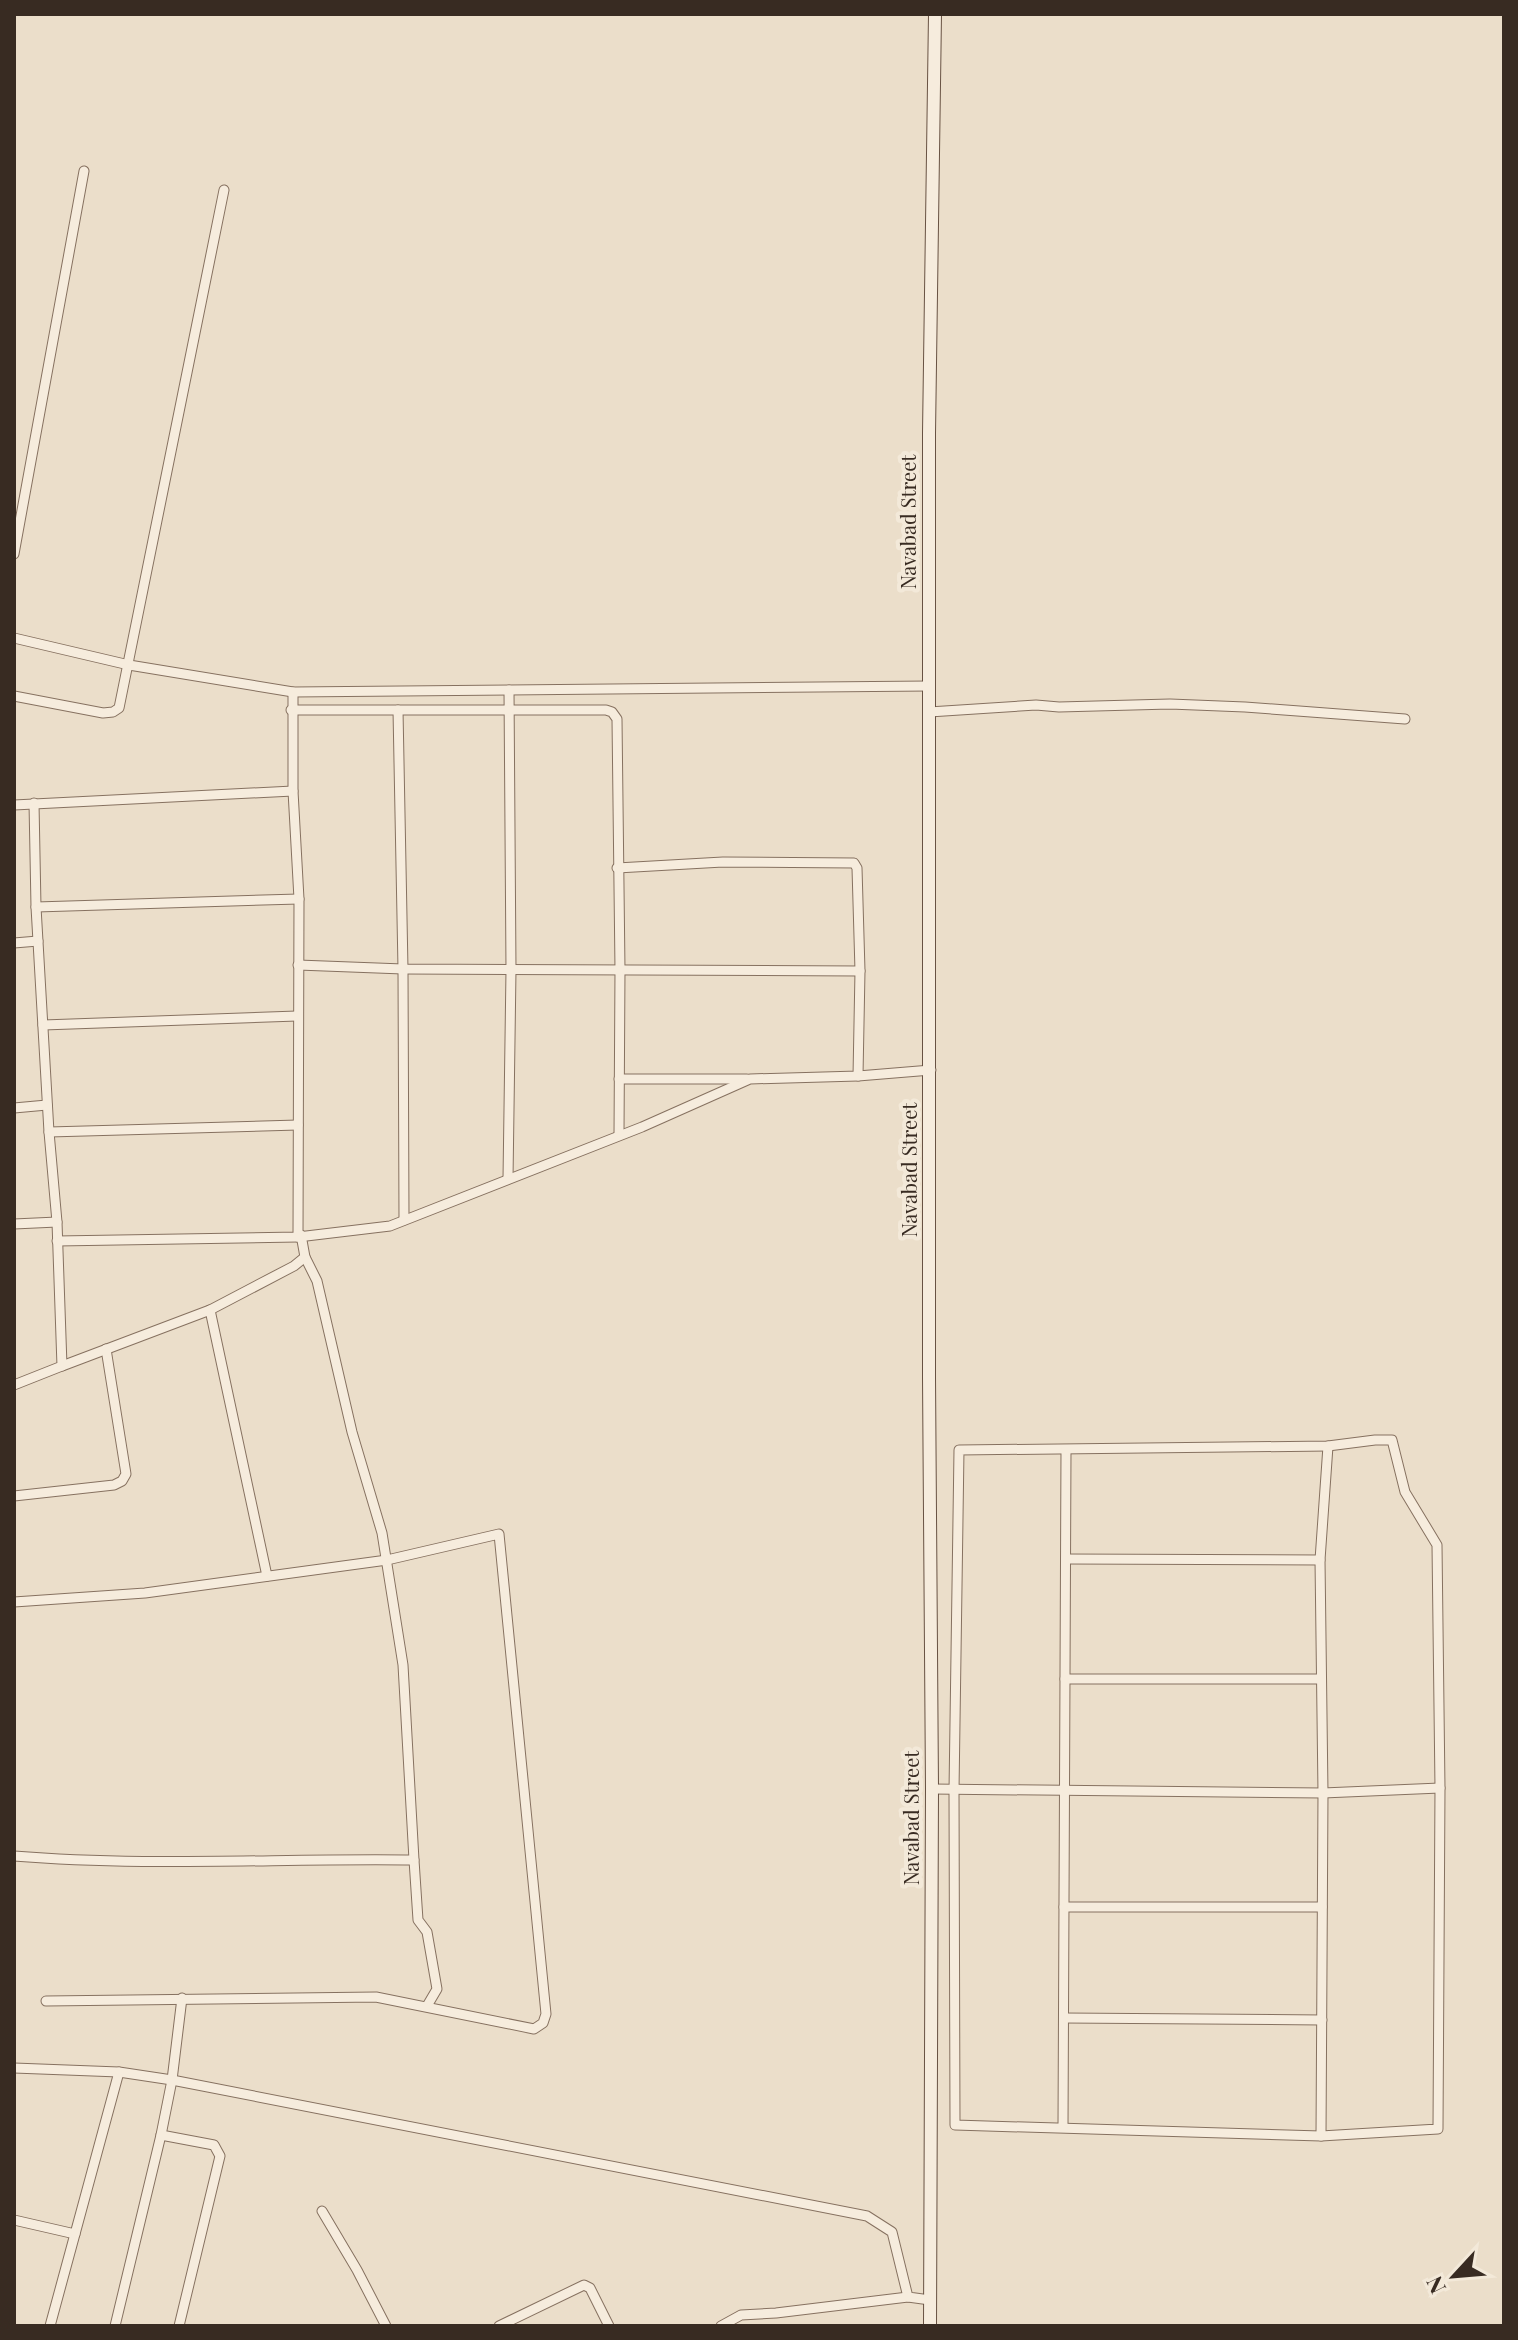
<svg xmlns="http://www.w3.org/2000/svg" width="1518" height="2340" viewBox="0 0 1518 2340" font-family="'Playfair Display',serif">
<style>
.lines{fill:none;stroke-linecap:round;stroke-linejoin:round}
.street-casing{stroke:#867160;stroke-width:11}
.secondary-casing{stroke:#685243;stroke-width:14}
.street{stroke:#f6ecdd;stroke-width:9}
.secondary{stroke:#f6ecdd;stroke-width:12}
.labels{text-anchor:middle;stroke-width:8;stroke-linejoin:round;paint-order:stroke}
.street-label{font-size:20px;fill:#382b22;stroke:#f3e9d9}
</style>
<rect width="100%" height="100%" fill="#ebdeca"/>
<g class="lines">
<defs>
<g id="street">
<polyline points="14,554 84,171"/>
<polyline points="14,638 129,665 293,692 929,686"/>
<polyline points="293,692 293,791 299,899 298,1237"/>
<polyline points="14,696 103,713 113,712 119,708 224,190"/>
<polyline points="291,710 606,710 612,712 617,719 620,970 619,1135"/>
<polyline points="398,710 403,969 404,1220"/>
<polyline points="929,712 1036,705 1059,707 1170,704 1245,707 1405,719"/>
<polyline points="14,805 293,791"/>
<polyline points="617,868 723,862 854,863 857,868 860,971 858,1076"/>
<polyline points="36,907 299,899"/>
<polyline points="14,943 38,941"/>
<polyline points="298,965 403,969 860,971"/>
<polyline points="43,1025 297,1016"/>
<polyline points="619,1079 747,1079"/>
<polyline points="14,1108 47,1105"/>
<polyline points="49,1132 298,1125"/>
<polyline points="508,1179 511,970 509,690"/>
<polyline points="14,1224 57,1222"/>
<polyline points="57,1241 298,1237 390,1226 642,1127 750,1079 858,1076 931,1070"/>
<polyline points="210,1310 267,1576"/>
<polyline points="62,1366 210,1310 294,1266 305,1257"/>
<polyline points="14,1385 62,1366 57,1222 49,1132 36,907 34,803"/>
<polygon points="1375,1440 1392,1440 1405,1492 1437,1545 1440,1788 1438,2129 1321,2136 955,2125 954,1791 959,1450 1328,1446"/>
<polyline points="14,1496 114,1485 122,1481 126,1474 106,1349"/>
<polyline points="1066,1559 1320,1560"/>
<polyline points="14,1602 145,1593 387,1560 499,1534 546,2014 543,2023 534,2029 376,1997 46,2001"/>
<polyline points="1065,1679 1321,1679"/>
<polyline points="932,1789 1323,1793 1440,1788"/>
<path d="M14,1856C147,1867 281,1858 414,1860L403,1665L382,1533L352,1432L317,1281L305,1257L301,1235"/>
<polyline points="414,1860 418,1920 427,1932 437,1989 427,2006"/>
<polyline points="1064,1907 1322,1907"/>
<polyline points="1064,2018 1322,2020"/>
<polyline points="14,2068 119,2072 172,2080 867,2216 892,2232 908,2297 930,2300"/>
<polyline points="1063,2127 1066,1450"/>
<polyline points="161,2135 214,2145 220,2156 179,2326"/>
<polyline points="1321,2136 1323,1793 1320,1560 1328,1446"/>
<polyline points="322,2211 357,2270 386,2326"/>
<polyline points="14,2220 75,2234"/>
<polyline points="50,2326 119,2072"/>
<polyline points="115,2326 161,2135 172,2080 182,1998"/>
<polyline points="499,2326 584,2285 590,2288 609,2326"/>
<polyline points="721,2326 741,2315 776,2313 908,2297"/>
</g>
<polyline id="secondary" points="930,2326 932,1789 929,1377 929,433 935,14"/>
</defs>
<use href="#street" class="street-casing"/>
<use href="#secondary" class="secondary-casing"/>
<use href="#street" class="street"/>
<use href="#secondary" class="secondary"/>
</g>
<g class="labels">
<g class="street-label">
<text transform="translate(909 522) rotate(-90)" y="7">Navabad Street</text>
<text transform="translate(910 1170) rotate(-90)" y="7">Navabad Street</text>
<text transform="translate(912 1818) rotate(-90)" y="7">Navabad Street</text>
</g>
</g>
<rect width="1518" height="2340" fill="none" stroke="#382b22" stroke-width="32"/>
<g transform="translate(1454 2276) rotate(244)" stroke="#f3e9d9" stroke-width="6" paint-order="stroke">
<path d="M0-6L14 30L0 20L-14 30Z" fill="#382b22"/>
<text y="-12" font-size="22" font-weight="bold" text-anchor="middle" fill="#382b22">N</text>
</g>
</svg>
